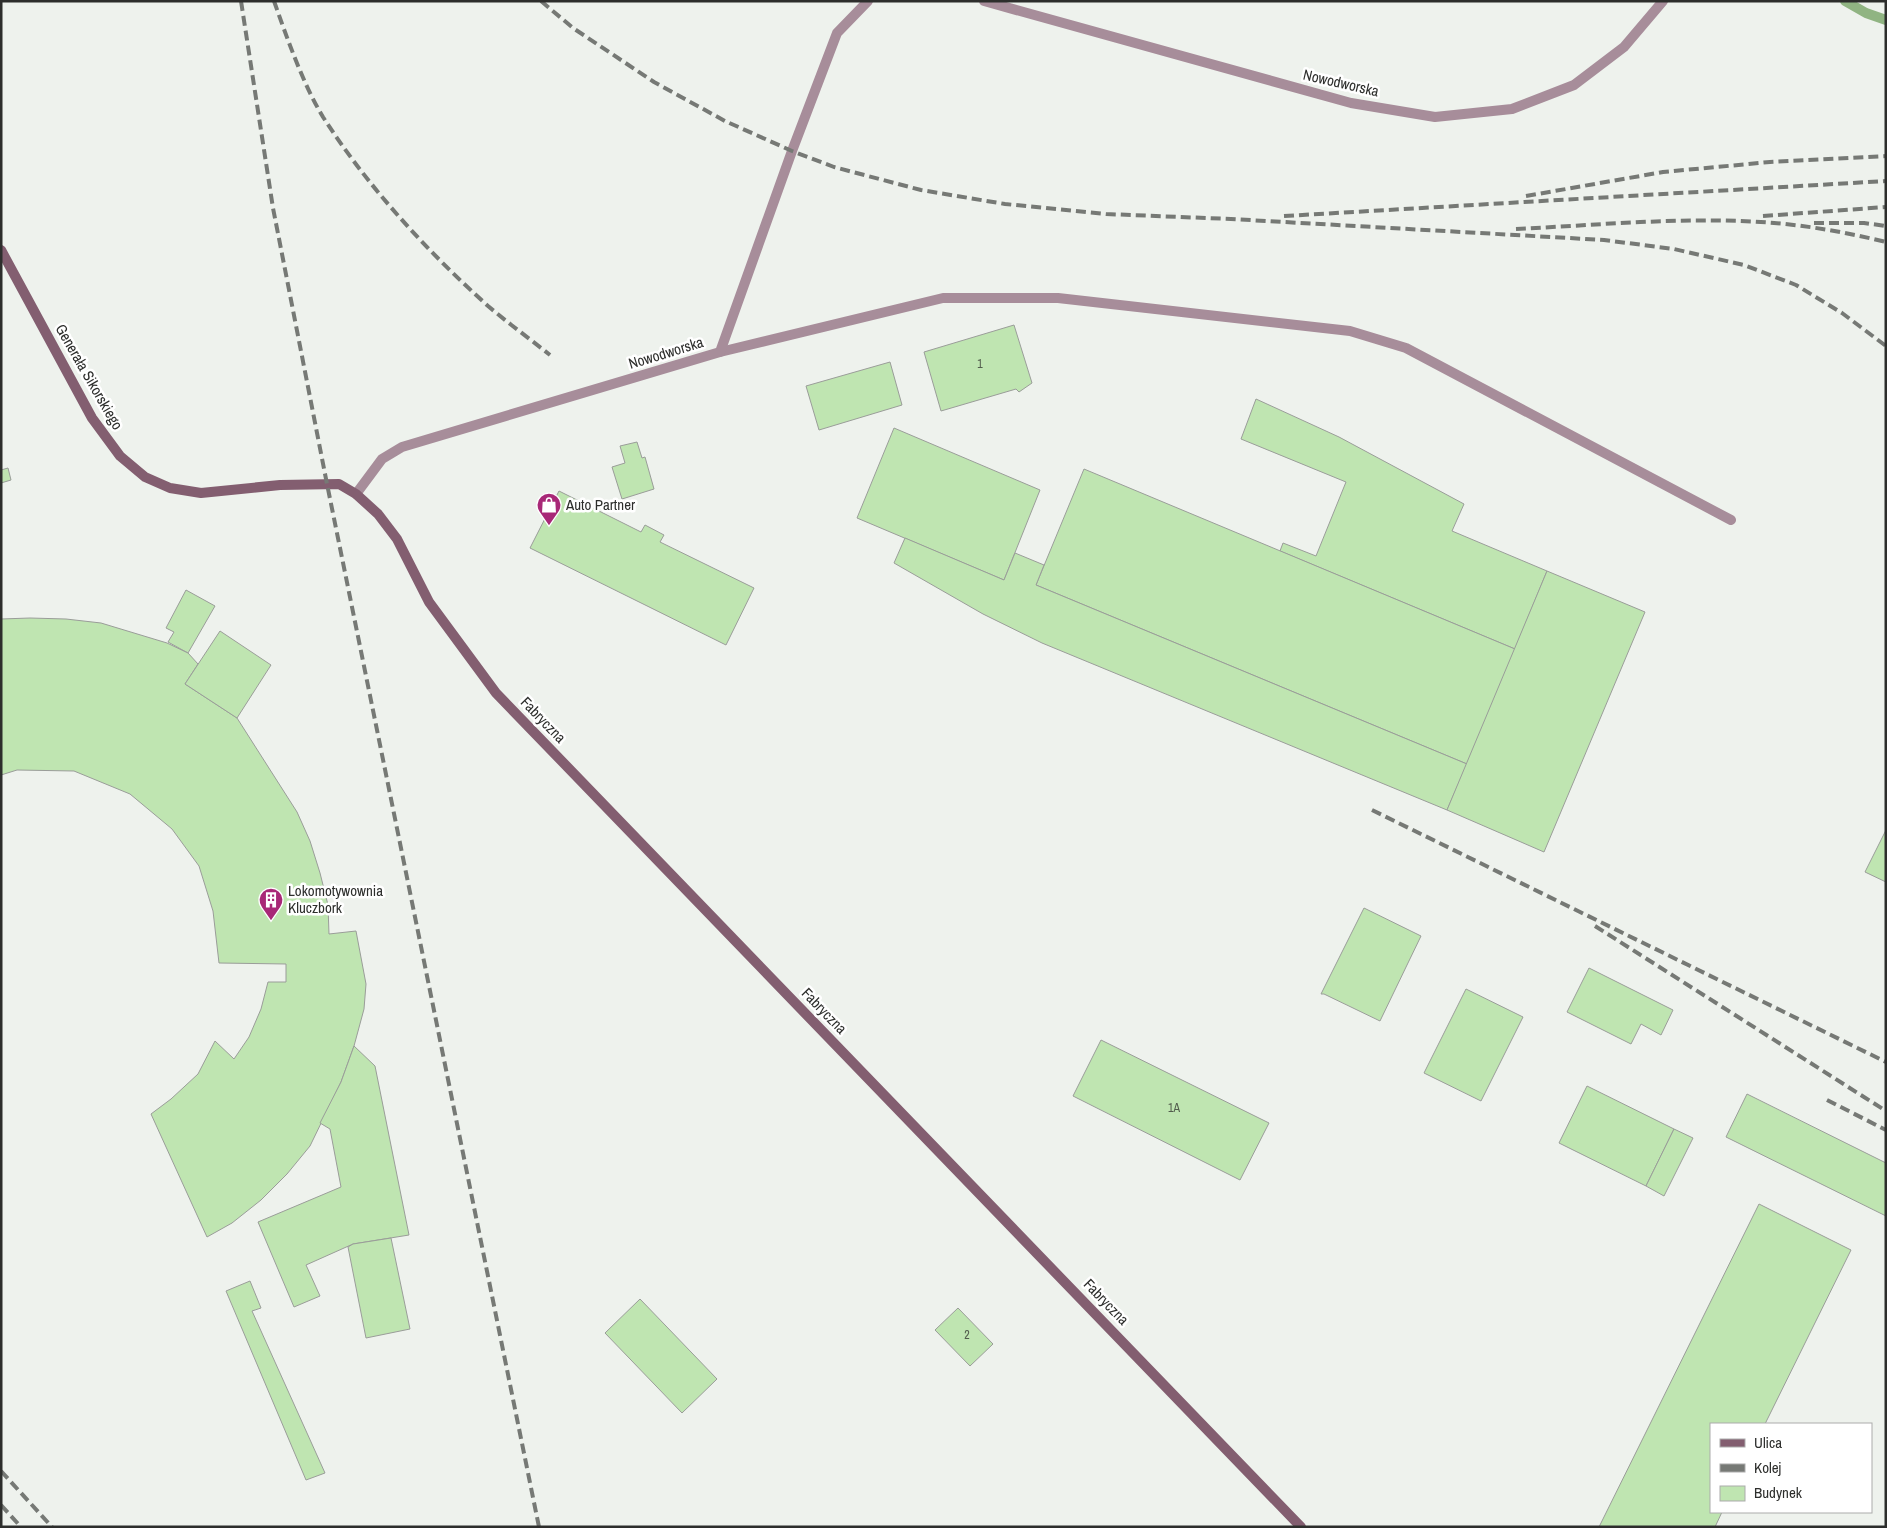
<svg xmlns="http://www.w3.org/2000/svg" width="1887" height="1528" viewBox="0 0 1887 1528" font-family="'Archivo Narrow',sans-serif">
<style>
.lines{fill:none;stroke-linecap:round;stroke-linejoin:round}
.stream{stroke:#90b482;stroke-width:10}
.building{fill:#bfe5b1;stroke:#9a9d99}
.lane{stroke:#a78d9a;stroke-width:10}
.street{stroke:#a78d9a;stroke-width:10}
.secondary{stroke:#835e70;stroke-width:10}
.rail{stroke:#767975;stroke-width:4;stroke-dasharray:10 5;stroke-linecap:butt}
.labels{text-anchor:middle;stroke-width:5;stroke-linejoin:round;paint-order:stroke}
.number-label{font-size:12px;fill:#525c4d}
.street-label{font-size:15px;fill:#2d2e2c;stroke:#fff}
.poi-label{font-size:15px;fill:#2d2e2c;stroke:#fff;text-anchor:start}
</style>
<rect width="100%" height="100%" fill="#eef2ed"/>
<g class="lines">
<polyline class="stream" points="1845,1 1866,13 1886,20"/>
</g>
<g class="building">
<polygon points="1014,325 1032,383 1019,392 1016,389 941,411 924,352"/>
<polygon points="890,362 902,405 819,430 806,386"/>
<polygon points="1256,399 1339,437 1464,504 1452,531 1547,571 1515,649 1280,551 1283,543 1316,556 1346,482 1241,439"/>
<polygon points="894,428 1040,490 1004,580 857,518"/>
<polygon points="637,442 642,458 645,457 654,489 622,499 612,467 625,463 620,446"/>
<polygon points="8,468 11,480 1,483 1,470"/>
<polygon points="1084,469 1515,649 1467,764 1036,585"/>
<polygon points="559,491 641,532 645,525 664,535 660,542 754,588 726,645 530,548"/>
<polygon points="905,538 1004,580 1015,553 1044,565 1036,585 1467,764 1447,810 1042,643 983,614 894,563"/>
<polygon points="1547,571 1645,612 1544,852 1447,810"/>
<polygon points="186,590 215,606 188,653 168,642 174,632 166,628"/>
<polygon points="30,618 66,619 101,623 167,643 188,653 198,664 185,684 237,718 297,812 310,841 320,873 328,905 329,934 356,931 366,984 364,1009 354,1046 341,1082 310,1146 287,1174 261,1200 232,1223 207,1237 151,1114 171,1099 198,1074 215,1041 234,1059 249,1037 261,1009 268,982 286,982 286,964 219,963 213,911 199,866 172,829 130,794 74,771 17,770 1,775 1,619"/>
<polygon points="220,631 271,665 237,718 185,684"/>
<polygon points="1886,830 1886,882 1865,872"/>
<polygon points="1364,908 1421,936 1380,1021 1324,994 1321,994"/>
<polygon points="1589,968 1673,1010 1661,1035 1641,1024 1631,1044 1567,1012"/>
<polygon points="1466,989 1523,1017 1481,1101 1424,1073"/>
<polygon points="1101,1040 1269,1123 1240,1180 1073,1096"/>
<polygon points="354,1046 375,1066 409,1235 353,1244 306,1265 320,1296 294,1307 258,1222 341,1187 330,1129 320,1123 341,1082"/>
<polygon points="1587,1086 1674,1129 1646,1186 1559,1143"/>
<polygon points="1747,1094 1886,1163 1886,1216 1726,1137"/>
<polygon points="1674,1129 1693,1138 1664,1196 1646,1186"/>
<polygon points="1759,1204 1851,1250 1765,1424 1711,1424 1711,1512 1722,1512 1715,1527 1599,1527"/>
<polygon points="391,1238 410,1329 366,1338 348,1247 353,1244"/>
<polygon points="250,1281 261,1308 252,1311 325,1473 306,1480 226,1291"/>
<polygon points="640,1299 717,1379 682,1413 605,1333"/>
<polygon points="958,1308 993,1344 970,1366 935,1330"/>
</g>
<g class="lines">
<polyline class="lane" points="720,352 943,298 1058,298 1350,331 1406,348 1731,520"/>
<g class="street">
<polyline points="984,1 1351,103 1435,117 1512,109 1574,85 1624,47 1663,1"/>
<polyline points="356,494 382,459 402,447 720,352 792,151 837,33 868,1"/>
</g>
<polyline class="secondary" points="1,250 92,418 120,456 145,477 170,488 201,493 280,485 339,484 356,494 378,514 397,539 429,602 496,693 1301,1527"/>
<g class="rail">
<polyline points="241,1 273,208 327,484 539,1527"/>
<path d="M274,1C287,38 303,84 323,117C368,187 426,250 488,306C508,323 530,339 550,355"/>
<polyline points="541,1 573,28 654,82 725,121 792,151 834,167 921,190 1005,204 1106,214 1231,219 1604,240 1674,249 1744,265 1796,285 1842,313 1886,346"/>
<polyline points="1526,196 1663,172 1770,162 1886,156"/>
<polyline points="1284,216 1886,181"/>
<polyline points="1763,216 1886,207"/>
<polyline points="1814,223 1864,223 1886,226"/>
<path d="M1516,229C1600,225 1690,216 1774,223C1811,226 1849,233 1886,242"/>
<polyline points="1372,810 1886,1062"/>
<polyline points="1595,926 1886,1111"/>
<polyline points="1827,1100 1886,1130"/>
<polyline points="1,1471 52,1527"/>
<polyline points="1,1505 21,1527"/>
</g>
</g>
<defs>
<symbol id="shop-pin" viewBox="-11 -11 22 30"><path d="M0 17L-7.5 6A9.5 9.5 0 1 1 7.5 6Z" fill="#a82877" stroke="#fff"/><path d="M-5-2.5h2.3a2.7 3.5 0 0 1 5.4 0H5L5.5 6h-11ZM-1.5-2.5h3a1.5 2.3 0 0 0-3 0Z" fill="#fff"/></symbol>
<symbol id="building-pin" viewBox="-11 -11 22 30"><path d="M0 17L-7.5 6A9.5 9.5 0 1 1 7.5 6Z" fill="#a82877" stroke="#fff"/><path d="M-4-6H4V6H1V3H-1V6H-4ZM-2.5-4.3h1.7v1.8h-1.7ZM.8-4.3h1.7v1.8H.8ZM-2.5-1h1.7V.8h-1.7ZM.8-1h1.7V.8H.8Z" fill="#fff"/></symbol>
</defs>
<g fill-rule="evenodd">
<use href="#shop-pin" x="535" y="491" width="28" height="38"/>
<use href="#building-pin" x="257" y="886" width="28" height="38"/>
</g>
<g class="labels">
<g class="number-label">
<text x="980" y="368">1</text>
<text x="1174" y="1112">1A</text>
<text x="967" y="1339">2</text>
</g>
<g class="street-label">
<text transform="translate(1341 83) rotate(13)" y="5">Nowodworska</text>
<text transform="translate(666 353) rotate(-17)" y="5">Nowodworska</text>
<text transform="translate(89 377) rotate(60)" y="5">Generała Sikorskiego</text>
<text transform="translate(543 720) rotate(46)" y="5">Fabryczna</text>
<text transform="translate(824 1011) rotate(46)" y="5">Fabryczna</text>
<text transform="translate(1106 1302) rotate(46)" y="5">Fabryczna</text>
</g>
<g class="poi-label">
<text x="566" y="510">Auto Partner</text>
<text x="288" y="896">Lokomotywownia<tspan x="288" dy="17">Kluczbork</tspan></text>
</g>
</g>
<rect width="1887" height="1528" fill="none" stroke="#2d2e2c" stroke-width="5"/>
<rect x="1710" y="1423" width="162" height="90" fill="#ffffff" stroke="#ababab"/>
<rect x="1720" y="1439" width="25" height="8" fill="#835e70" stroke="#ababab"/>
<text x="1754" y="1448" font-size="15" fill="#2d2e2c">Ulica</text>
<rect x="1720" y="1464" width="25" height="8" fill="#767975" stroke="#ababab"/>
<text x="1754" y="1473" font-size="15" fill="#2d2e2c">Kolej</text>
<rect x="1720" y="1486" width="25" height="15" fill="#bfe5b1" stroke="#ababab"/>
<text x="1754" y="1498" font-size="15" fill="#2d2e2c">Budynek</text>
</svg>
